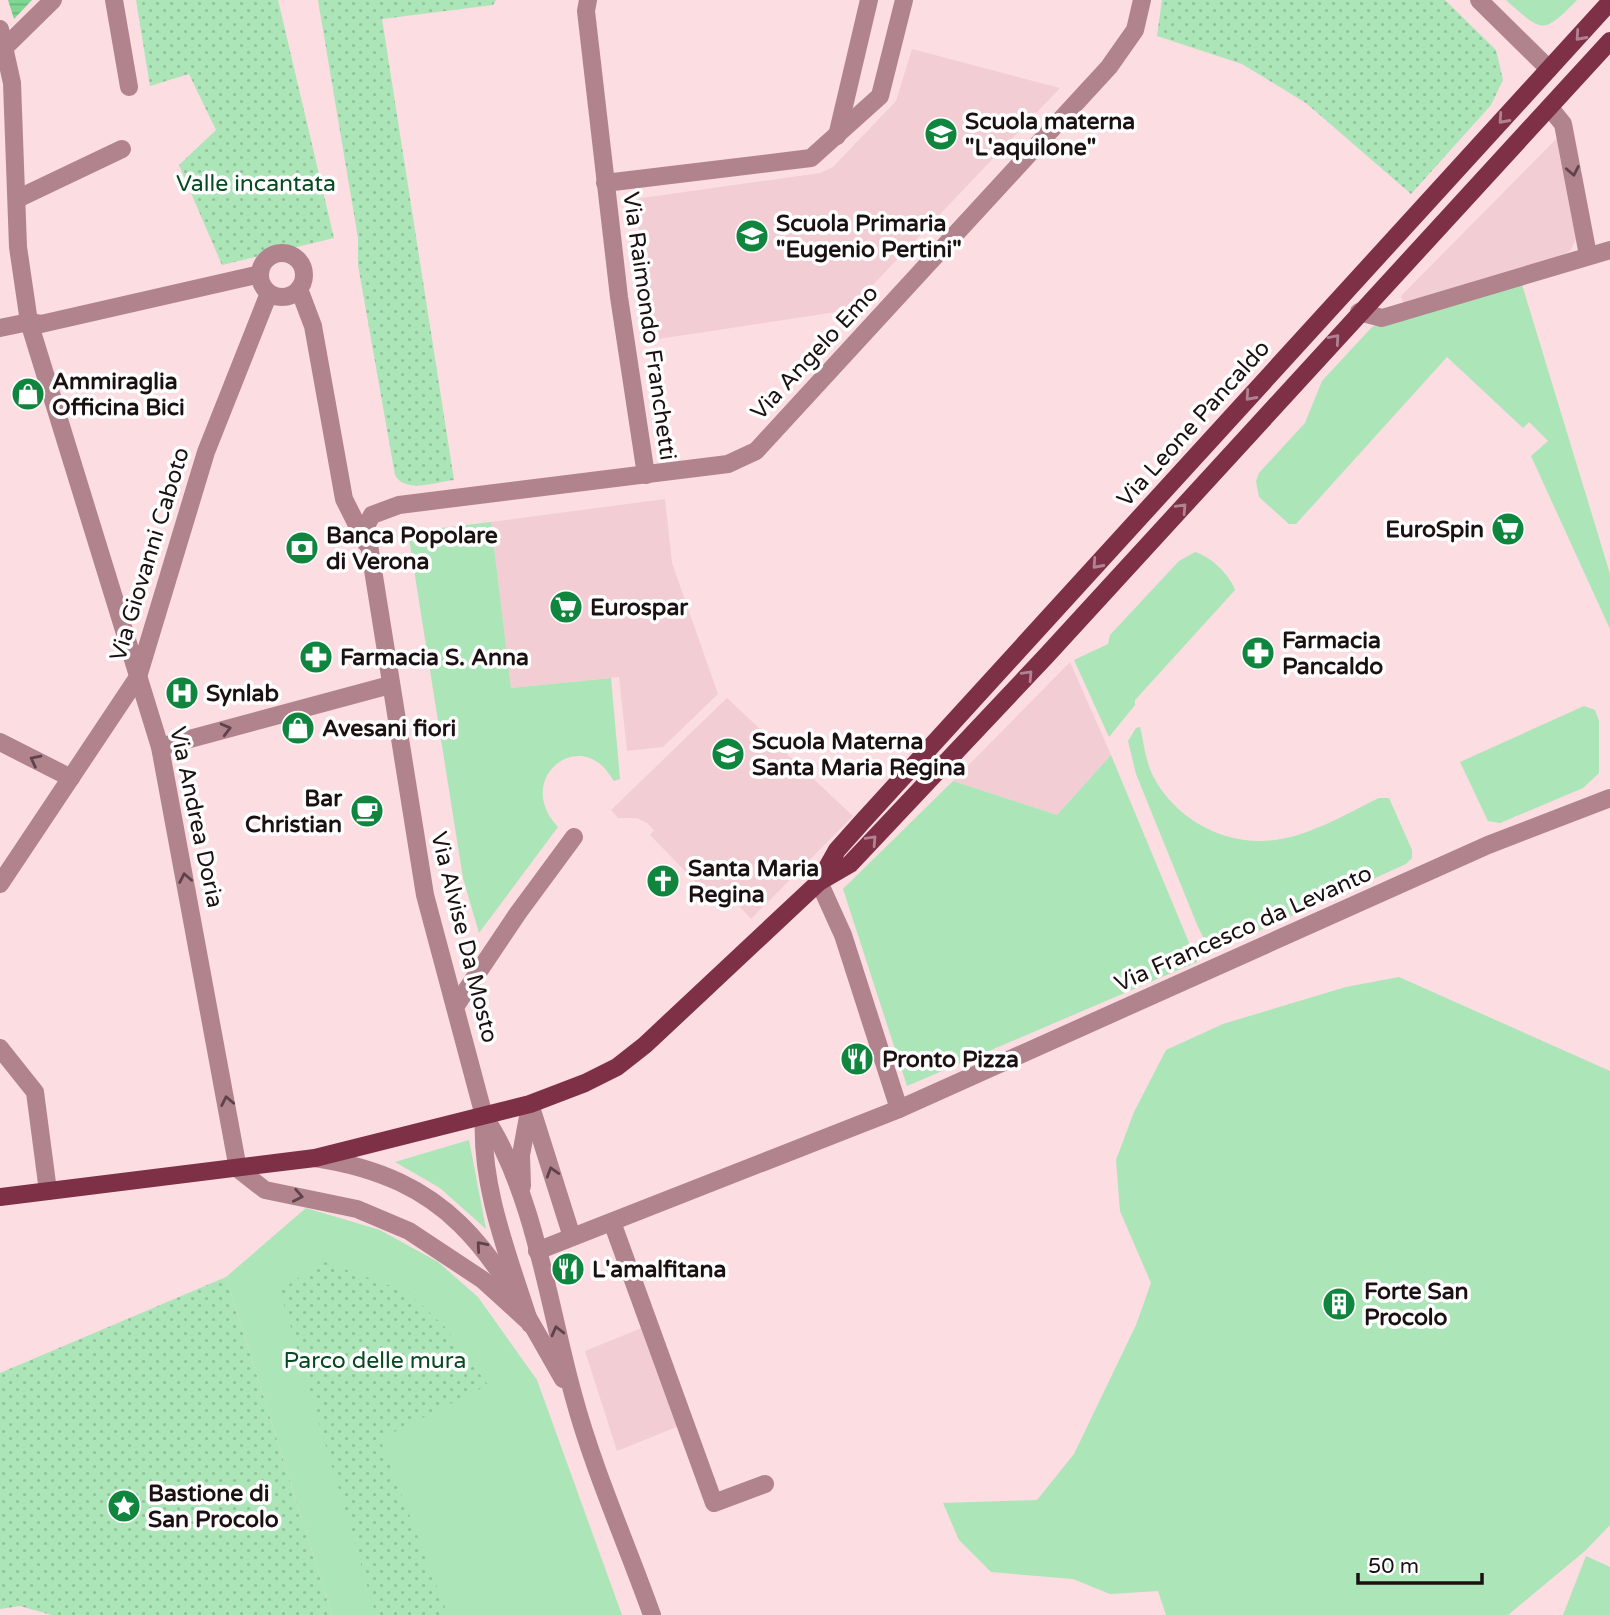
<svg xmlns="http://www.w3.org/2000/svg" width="1610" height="1615" viewBox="0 0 1610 1615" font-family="'Varela Round',sans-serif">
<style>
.built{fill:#f3cdd4}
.grass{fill:#ace5b7}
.park{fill:url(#park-dots)}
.water{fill:url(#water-rules)}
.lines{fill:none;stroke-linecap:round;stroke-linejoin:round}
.minor{stroke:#b1838d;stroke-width:18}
.major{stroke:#7d3046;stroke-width:18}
.oneway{stroke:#b18390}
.oneway2{stroke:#5e444a}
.labels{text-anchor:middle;stroke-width:7;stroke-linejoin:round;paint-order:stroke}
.poi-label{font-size:23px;font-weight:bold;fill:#1b1113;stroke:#fff;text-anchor:start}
.park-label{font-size:23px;fill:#054a20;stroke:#fff}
.street-label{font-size:23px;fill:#1b1113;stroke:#fff}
</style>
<defs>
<pattern id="park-dots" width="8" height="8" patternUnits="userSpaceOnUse" patternTransform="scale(1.75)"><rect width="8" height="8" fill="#ace5b7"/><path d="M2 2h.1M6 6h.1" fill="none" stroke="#93c39c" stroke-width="1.8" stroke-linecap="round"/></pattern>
<pattern id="water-rules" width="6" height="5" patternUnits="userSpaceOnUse" patternTransform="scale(1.75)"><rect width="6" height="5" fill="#7ed692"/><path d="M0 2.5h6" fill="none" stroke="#6cb77d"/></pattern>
</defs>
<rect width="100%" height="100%" fill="#fbdde2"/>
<g class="built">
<polygon points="912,49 1060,88 849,310 652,340 635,199 820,173 833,167 896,101"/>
<polygon points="1558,137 1579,232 1571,250 1555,260 1404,306 1401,296"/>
<polygon points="665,499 672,563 718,694 663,747 627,751 619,677 511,688 491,522"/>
<polygon points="1070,662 1111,755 1057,815 953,781"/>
<polygon points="727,698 853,816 751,919 727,893 722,898 716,892 710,897 650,835 654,830 647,823 637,818 618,818 611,810"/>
<polygon points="644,1327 679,1426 617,1451 585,1351"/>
</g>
<g class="grass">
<path d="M1506,0H1577C1542,36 1542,32 1506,0Z"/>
<polygon points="1520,278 1610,574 1610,629 1531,456 1548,441 1529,422 1523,428 1447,357 1296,524 1289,524 1259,497 1256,481 1259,473 1305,423 1322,381 1372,327 1391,318"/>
<path d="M491,522L511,688L611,678L620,779L614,781C610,776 606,768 600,764C568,737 517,783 558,827L479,933L463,878L408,532Z"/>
<path d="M1195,552C1210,556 1230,575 1235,590L1135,700V705L1109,737L1074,660L1108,644L1110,635L1179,561Z"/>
<polygon points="1584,706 1595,710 1599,721 1599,773 1583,788 1500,823 1488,821 1460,762"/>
<path d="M1140,727C1144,743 1145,759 1152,774C1175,821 1229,849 1281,839C1315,833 1348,813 1379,798H1389L1412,850V858L1406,864L1223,947C1208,948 1204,939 1198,927L1136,774L1128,741L1136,728Z"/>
<polygon points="1111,755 1197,962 907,1086 843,889 953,781 1057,815"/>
<polygon points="1399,977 1610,1071 1610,1525 1585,1551 1508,1615 1166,1615 1158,1591 1110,1594 1073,1579 991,1572 959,1540 943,1503 1037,1500 1074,1454 1136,1325 1151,1283 1120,1211 1116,1160 1134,1112 1166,1050 1223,1024 1346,987"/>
<polygon points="469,1140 486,1229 440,1188 395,1162"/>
<polygon points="306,1208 380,1230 438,1262 478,1297 537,1380 622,1615 332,1615 226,1277"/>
<polygon points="1586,1556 1610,1567 1610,1615 1563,1615"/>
</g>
<g class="park">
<polygon points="136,0 278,0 334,238 222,265 179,165 216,130 189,74 150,86"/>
<path d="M318,0H496L493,5L382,19L454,480C436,482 405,494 395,475L358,265V238Z"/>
<polygon points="1162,0 1445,0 1496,50 1503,80 1491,105 1411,194 1306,103 1242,64 1157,36"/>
<polygon points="322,1261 408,1292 446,1328 488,1385 380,1439 448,1615 376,1615 280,1291"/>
<polygon points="226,1277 332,1615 52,1615 20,1606 0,1609 0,1373"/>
</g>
<polygon class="water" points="8,0 32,0 14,19"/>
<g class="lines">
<g class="minor">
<polyline points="114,0 129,87"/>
<polyline points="588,0 586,11 619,297 646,475"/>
<polyline points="1479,0 1549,69"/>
<polyline points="0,29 12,83 18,247 29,322 160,747 238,1169 265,1190 357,1209 409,1231 483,1280 528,1321"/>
<polyline points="0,52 53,0"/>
<polyline points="1550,108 1563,124 1588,255"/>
<polyline points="837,136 869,0"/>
<polyline points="605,183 811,158 880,96 904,0"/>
<polyline points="17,199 122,149"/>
<circle cx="282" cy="275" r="22"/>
<polyline points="299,289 313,326 344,499 366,543"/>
<polyline points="1359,312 1382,318 1610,250"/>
<polyline points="0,328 29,322 41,324 260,274"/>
<polyline points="0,742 71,778"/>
<polyline points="160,747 390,685"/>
<polyline points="819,882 843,935 899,1109"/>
<polyline points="0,884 138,677 206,452 269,293"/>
<polyline points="455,1007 518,913 574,837"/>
<polyline points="0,1048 35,1092 48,1191"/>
<polyline points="530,1104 572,1237"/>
<path d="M484,1116C534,1190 549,1308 573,1394C593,1469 626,1542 652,1615"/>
<path d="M315,1158C461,1180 496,1262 563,1379"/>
<polyline points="522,1186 521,1155 530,1106"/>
<polyline points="612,1222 714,1503 765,1484"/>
<polyline points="537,1251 899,1109 1488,845 1610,798"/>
<path d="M530,1324C509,1257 480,1187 484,1116L425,895L366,526L372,515L399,505L728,464L756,451L1109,67L1135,30L1142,0"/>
</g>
<g class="major">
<polyline points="819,882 837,850 862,822 1610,2"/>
<polyline points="0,1197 315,1158 530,1104 585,1083 617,1067 645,1045 819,882 850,864 1047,655 1610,41"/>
</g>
</g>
<defs><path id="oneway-chevron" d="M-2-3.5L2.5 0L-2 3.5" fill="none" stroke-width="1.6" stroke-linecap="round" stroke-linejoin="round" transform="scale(1.75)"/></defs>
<g class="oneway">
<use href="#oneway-chevron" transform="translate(1580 36) rotate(132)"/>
<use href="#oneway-chevron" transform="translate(1503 119) rotate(132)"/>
<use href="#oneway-chevron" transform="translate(1335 339) rotate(-49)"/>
<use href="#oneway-chevron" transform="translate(1250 396) rotate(132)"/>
<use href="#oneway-chevron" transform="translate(1182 508) rotate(-47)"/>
<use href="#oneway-chevron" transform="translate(1097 564) rotate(132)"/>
<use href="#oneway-chevron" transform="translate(1028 675) rotate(-47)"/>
<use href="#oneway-chevron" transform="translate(872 840) rotate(-47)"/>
</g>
<g class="oneway2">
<use href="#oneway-chevron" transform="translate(1573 171) rotate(79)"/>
<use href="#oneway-chevron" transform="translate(226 729) rotate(-15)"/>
<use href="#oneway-chevron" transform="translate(35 760) rotate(-153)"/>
<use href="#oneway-chevron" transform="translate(185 878) rotate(-101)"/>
<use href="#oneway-chevron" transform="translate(227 1101) rotate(-101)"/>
<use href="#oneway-chevron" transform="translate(552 1172) rotate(-107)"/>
<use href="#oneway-chevron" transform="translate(298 1196) rotate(11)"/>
<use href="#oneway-chevron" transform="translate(481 1246) rotate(-131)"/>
<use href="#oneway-chevron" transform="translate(557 1331) rotate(-104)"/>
</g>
<defs>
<symbol id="school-disc" viewBox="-11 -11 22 22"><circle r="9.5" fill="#0f853e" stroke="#fff"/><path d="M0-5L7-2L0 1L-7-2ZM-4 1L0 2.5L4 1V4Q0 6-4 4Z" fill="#fff"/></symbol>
<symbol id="shop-disc" viewBox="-11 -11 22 22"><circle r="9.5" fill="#0f853e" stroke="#fff"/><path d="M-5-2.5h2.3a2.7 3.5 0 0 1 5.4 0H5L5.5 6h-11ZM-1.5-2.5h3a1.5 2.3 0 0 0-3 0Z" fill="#fff"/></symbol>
<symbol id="supermarket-disc" viewBox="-11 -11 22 22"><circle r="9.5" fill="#0f853e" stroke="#fff"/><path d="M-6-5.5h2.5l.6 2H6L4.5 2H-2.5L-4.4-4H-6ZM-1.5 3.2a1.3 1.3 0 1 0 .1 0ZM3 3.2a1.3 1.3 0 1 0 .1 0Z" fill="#fff"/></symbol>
<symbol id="bank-disc" viewBox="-11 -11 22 22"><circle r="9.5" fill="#0f853e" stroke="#fff"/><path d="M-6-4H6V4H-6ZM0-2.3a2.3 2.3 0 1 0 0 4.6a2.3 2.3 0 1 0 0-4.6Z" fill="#fff"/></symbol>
<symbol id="pharmacy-disc" viewBox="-11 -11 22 22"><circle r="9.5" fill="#0f853e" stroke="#fff"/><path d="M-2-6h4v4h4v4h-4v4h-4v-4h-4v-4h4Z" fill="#fff"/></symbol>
<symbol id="hospital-disc" viewBox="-11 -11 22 22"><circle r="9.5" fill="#0f853e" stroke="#fff"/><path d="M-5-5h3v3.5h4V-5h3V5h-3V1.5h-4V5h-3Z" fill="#fff"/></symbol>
<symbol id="cafe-disc" viewBox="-11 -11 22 22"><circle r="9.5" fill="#0f853e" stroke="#fff"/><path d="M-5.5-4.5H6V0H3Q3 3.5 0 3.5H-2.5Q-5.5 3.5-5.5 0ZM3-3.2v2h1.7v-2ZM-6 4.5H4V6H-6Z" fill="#fff"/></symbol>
<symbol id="church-disc" viewBox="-11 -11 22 22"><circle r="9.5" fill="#0f853e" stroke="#fff"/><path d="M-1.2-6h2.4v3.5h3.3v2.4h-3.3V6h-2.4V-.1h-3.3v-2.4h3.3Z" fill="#fff"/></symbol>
<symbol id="restaurant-disc" viewBox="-11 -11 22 22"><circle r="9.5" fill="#0f853e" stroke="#fff"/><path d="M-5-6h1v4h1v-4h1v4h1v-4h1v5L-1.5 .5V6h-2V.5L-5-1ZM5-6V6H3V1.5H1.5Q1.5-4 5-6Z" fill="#fff"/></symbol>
<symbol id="building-disc" viewBox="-11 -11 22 22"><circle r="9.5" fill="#0f853e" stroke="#fff"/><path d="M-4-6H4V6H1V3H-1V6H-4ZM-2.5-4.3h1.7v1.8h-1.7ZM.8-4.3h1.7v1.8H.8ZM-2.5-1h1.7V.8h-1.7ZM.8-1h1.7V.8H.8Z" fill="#fff"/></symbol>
<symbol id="sight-disc" viewBox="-11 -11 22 22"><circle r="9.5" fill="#0f853e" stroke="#fff"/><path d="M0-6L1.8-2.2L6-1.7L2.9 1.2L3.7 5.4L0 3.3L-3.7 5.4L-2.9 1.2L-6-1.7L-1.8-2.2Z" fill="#fff"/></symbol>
</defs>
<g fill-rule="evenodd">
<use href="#school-disc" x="922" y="115" width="38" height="38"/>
<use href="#school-disc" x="733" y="217" width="38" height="38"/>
<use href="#shop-disc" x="9" y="375" width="38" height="38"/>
<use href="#supermarket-disc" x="1489" y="510" width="38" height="38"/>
<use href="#bank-disc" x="283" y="529" width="38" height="38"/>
<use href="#supermarket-disc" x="547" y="588" width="38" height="38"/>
<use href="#pharmacy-disc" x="1239" y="634" width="38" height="38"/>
<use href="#pharmacy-disc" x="297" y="638" width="38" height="38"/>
<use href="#hospital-disc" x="163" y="674" width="38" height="38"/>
<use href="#shop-disc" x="279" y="709" width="38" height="38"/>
<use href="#school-disc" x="709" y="735" width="38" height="38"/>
<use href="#cafe-disc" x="348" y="792" width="38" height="38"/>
<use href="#church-disc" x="644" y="862" width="38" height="38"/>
<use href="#restaurant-disc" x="838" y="1040" width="38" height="38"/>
<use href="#restaurant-disc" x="549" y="1250" width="38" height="38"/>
<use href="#building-disc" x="1320" y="1285" width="38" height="38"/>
<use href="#sight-disc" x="105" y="1487" width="38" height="38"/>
</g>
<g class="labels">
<g class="poi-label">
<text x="965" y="129">Scuola materna<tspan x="965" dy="26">"L'aquilone"</tspan></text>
<text x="776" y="231">Scuola Primaria<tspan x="776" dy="26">"Eugenio Pertini"</tspan></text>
<text x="52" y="389">Ammiraglia<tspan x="52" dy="26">Officina Bici</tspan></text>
<text x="1484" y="537" text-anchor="end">EuroSpin</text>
<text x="326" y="543">Banca Popolare<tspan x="326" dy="26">di Verona</tspan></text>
<text x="590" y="615">Eurospar</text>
<text x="1282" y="648">Farmacia<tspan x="1282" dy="26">Pancaldo</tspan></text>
<text x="340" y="665">Farmacia S. Anna</text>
<text x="206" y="701">Synlab</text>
<text x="322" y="736">Avesani fiori</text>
<text x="752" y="749">Scuola Materna<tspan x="752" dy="26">Santa Maria Regina</tspan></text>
<text x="342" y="806" text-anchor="end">Bar<tspan x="342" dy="26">Christian</tspan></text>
<text x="688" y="876">Santa Maria<tspan x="688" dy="26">Regina</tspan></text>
<text x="882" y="1067">Pronto Pizza</text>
<text x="592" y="1277">L'amalfitana</text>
<text x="1364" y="1299">Forte San<tspan x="1364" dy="26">Procolo</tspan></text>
<text x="148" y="1501">Bastione di<tspan x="148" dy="26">San Procolo</tspan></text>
</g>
<g class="park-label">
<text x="256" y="191">Valle incantata</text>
<text x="375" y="1368">Parco delle mura</text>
</g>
<g class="street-label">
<text transform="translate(650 326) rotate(82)" y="8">Via Raimondo Franchetti</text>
<text transform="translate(814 352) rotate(-47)" y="8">Via Angelo Emo</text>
<text transform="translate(1193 423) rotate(-48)" y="8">Via Leone Pancaldo</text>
<text transform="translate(149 554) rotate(-73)" y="8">Via Giovanni Caboto</text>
<text transform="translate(197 817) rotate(78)" y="8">Via Andrea Doria</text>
<text transform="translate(1243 928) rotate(-24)" y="8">Via Francesco da Levanto</text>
<text transform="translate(465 937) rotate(76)" y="8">Via Alvise Da Mosto</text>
</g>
</g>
<path d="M1358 1573v10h124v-10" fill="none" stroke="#1b1113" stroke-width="3.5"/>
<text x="1368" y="1573" font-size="21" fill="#1b1113" stroke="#ffffff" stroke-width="5" paint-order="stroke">50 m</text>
</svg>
